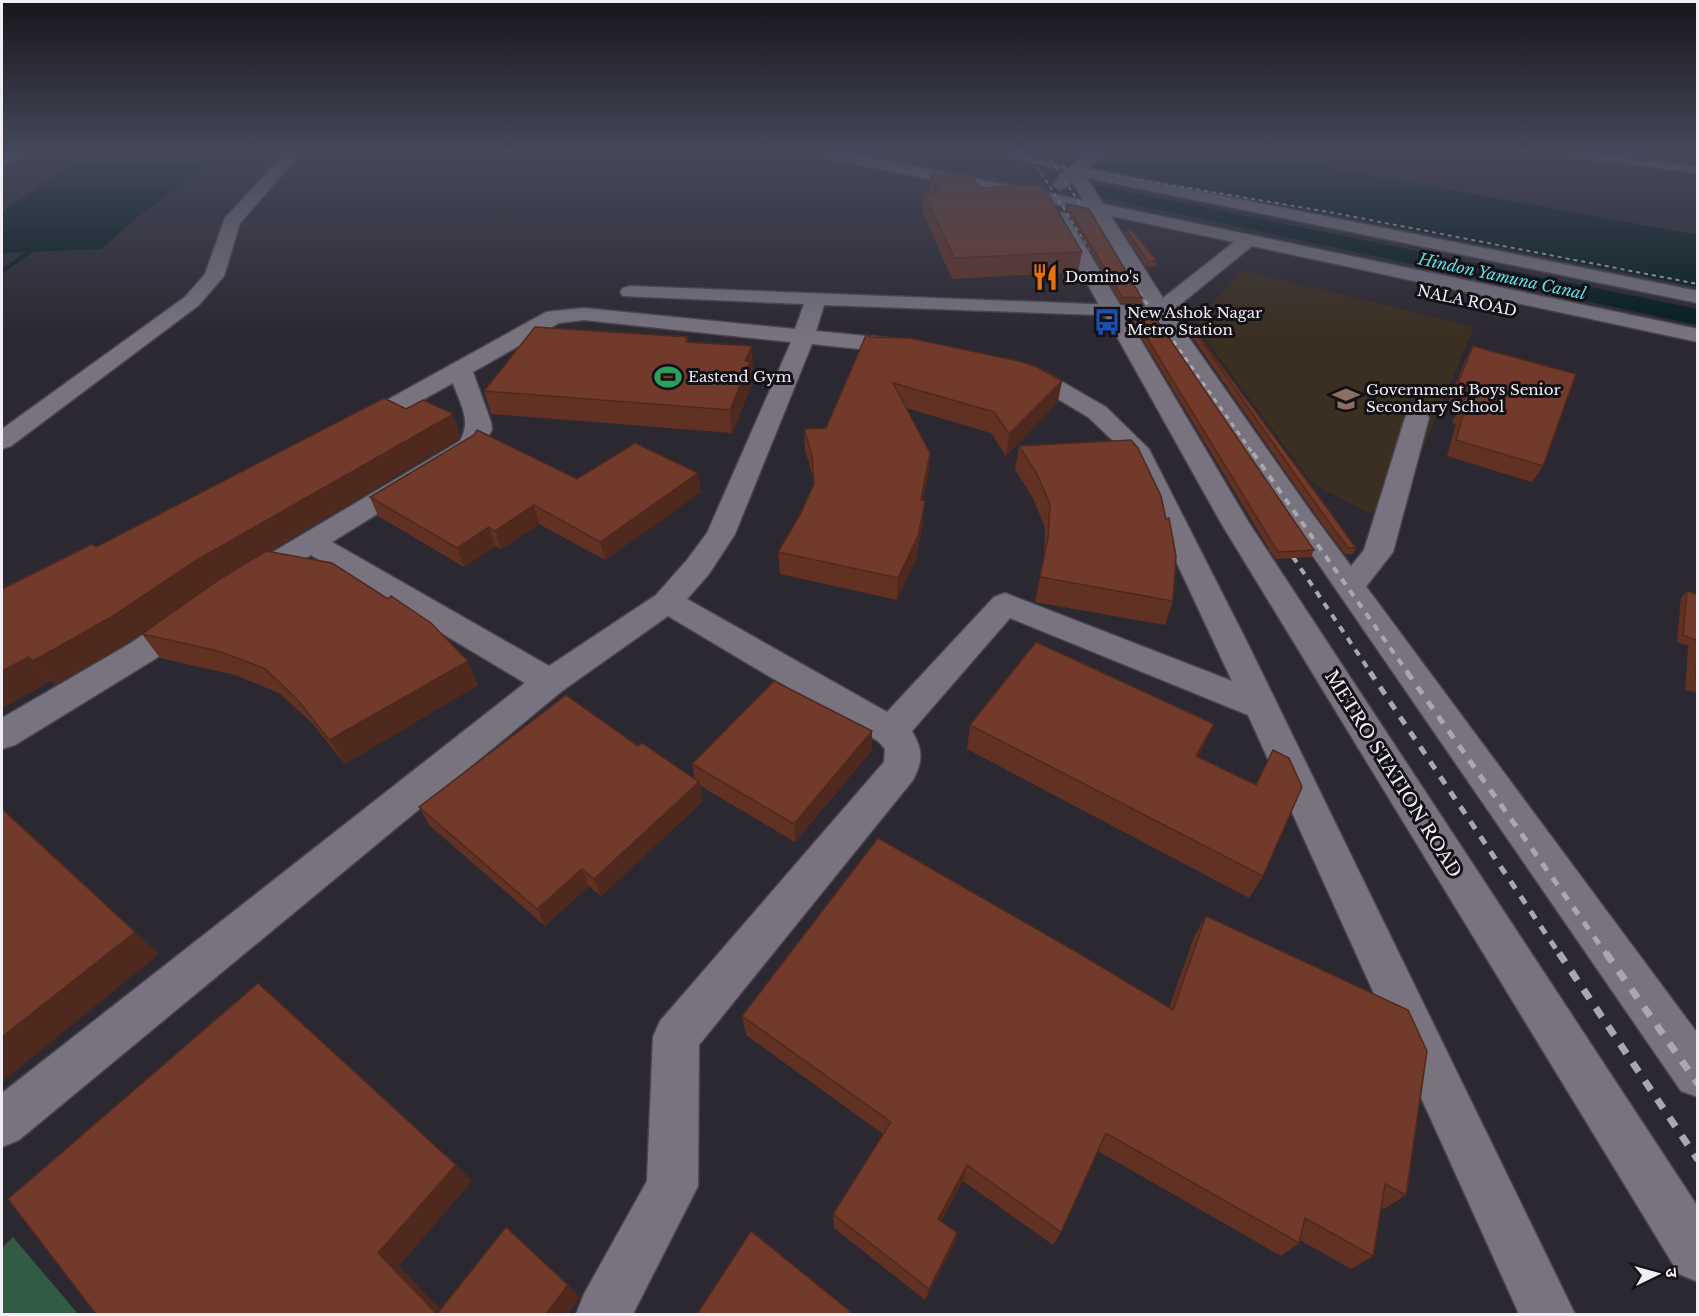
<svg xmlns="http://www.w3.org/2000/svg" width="1699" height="1316" viewBox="0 0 1699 1316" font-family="'Libre Baskerville','Noto Sans Devanagari',serif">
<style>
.education{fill:#3a2f20}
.green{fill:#325b44}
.water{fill:#031e1f}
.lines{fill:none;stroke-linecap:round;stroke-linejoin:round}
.stream{fill:#031e1f;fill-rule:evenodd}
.canal{fill:#031e1f;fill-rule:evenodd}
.service-casing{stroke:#49454e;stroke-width:3}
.minor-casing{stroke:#49454e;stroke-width:3}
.tertiary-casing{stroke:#49454e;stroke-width:3}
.service{fill:#78737f;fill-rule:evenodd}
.minor{fill:#78737f;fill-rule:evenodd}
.tertiary{fill:#78737f;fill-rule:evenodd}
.rail-far4{stroke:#aaa7af;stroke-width:2;stroke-dasharray:4 4;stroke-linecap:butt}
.rail-far3{stroke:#aaa7af;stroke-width:3;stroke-dasharray:5 5;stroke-linecap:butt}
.rail-far2{stroke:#aaa7af;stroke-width:4;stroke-dasharray:7 7;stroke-linecap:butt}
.rail-far1{stroke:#aaa7af;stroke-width:5;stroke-dasharray:9 9;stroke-linecap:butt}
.rail{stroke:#aaa7af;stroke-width:7;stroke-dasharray:11 11;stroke-linecap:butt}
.wall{fill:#613224}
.shaded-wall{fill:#4f291d}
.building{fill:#713a2a;stroke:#4f291d;stroke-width:1.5}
.labels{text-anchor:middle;stroke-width:6;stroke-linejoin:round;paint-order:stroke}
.far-poi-label{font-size:15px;fill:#f0edf4;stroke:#131116;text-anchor:start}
.far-street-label{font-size:15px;fill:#f0edf4;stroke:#131116}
.far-water-label{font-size:16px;font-style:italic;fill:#60dfe5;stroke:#131116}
.street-label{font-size:18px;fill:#f0edf4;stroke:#131116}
</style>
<rect width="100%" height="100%" fill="#2c2831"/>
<polygon class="education" points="1240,270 1474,327 1391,524 1313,484 1195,325"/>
<polygon class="green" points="13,1237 78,1314 2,1314 2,1248"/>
<g class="water">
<polygon points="89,153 224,153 139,216 101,249 2,253 2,212"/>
<polygon points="1025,153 1249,153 1697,235 1697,287"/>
</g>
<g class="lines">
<polygon class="stream" points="39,243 44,244 2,274 2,269"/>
<polygon class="canal" points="1096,185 1698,309 1698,325 1089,195 1086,191 1089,187"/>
<defs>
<g id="service">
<polygon points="1002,153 1017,153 1079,171 1074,174"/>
<polygon points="1560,153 1586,153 1698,167 1698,173 1565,156"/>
</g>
<g id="minor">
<polygon points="285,153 301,153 240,223 224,276 199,305 11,446 2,449 2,429 185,297 205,274 225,218"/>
<polygon points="1074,166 1698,291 1698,303 1068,174 1066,171"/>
<path d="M630,286L1166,307L1170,311L1166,315L1159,317L824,305L816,331L907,340L915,342L918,347L915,352L907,354L812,344L735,534L709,574L687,599L887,712L994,597L1005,593L1232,681L1125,452L1088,417L1031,383L1013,377L1009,372L1013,367L1021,365L1047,373L1106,407L1149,449L1248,644L1575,1314H1519L1248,715L1010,618L912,731C923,750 923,761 913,780L699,1045L698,1186L633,1314H576L584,1294L647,1181L653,1037L660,1021L884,762L885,749L878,741L668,616L562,691L19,1140L2,1147V1093L525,683L311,555C291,568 266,592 241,585L237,578L241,571L460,441C472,420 460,404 453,383L367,431L358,434L349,431L345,426L349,421L546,312L554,311L584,308L795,329L804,304L623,296L620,292L623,288ZM584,320L791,342L707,533L687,560L656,595L549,666L332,542L479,451L492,430L491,422L473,372L559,323Z"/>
<polygon points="1417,411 1426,413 1429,418 1393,552 1361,593 1350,596 1339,593 1335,586 1364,550 1405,418 1408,413"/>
<polygon points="188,608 199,611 204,619 199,627 155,659 15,745 2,749 2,718 131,643 177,611"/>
</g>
<g id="tertiary">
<polygon points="6,153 25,153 23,156 2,166 2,155"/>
<path d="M818,153H848L1083,200L1073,183L1060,190L1052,185L1068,168L1089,153H1106L1084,173L1103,204L1698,329V342L1252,246L1171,312L1313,515L1698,1034V1097L1681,1091L1293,527L1148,311L1090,212L826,158ZM1111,216L1234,242L1163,298Z"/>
<polygon points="1059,212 1065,213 1068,217 1249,523 1698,1207 1698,1282 1679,1274 1221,523 1050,217 1053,213"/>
</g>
</defs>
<use href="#service" class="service-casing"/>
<use href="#minor" class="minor-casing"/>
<use href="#tertiary" class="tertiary-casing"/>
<use href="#service" class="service"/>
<use href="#minor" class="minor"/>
<use href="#tertiary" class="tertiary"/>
<g class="rail-far4">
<polyline points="983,153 1329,212 1698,284"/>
<polyline points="1028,153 1090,249"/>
<polyline points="1047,153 1091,221"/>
<polyline points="1127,275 1134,285"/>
</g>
<g class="rail-far3">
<polyline points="1133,284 1254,455"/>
<polyline points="1116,289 1141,327"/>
</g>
<g class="rail-far2">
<polyline points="1253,453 1408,673"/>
<polyline points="1285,545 1371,673"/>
</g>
<g class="rail-far1">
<polyline points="1370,672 1560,955"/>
<polyline points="1407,672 1607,955"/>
</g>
<g class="rail">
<polyline points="1559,953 1698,1160"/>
<polyline points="1606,953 1698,1084"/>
</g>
</g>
<g class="wall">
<polygon points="930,175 979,188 1082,252 1078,272 952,279 923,213 924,193 929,193"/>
<polygon points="1066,204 1142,298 1141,304 1121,303 1066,209"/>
<polygon points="1126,229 1157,261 1155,267 1146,267 1125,234"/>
<polygon points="1177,306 1356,548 1353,554 1345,554 1315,514 1175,312"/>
<polygon points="1131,312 1314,550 1311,557 1275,559 1130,318"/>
<polygon points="688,337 688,342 753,368 751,374 752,384 732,433 491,414 484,391"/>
<polygon points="870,337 1058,402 1006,456 991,433 906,408 930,453 928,475 923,501 923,522 916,558 897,600 780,574 778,552 800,515 813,485 813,477 805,450 804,429 826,428"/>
<polygon points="1473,346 1543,466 1532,482 1447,456 1456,424 1452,423 1460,407 1448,403 1465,361"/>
<polygon points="406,409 452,413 460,436 458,439 268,552 478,685 345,764 312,723 279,693 235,675 160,658 142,634 196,595 130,641 55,685 51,681 2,708 96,547"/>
<polygon points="1019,446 1173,601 1165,625 1035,602 1044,559 1045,528 1033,498 1015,470"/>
<polygon points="577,479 701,492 605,560 539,524 501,549 495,546 464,567 378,516 370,497"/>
<polygon points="1687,591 1698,595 1698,693 1685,690 1688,648 1689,646 1677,642 1681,598"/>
<polygon points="970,725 1203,748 1198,757 1256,785 1273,750 1263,876 1249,898 967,749"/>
<polygon points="872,731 872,750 795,842 699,785 703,801 601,896 589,886 545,926 429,825 419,807 638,746 695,780 692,764"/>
<polygon points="1206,916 1406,1195 1384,1209 1381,1208 1373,1256 1351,1269 1300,1240 1299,1243 1281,1256 1098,1151 1061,1232 1053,1245 963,1181 941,1221 953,1246 925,1300 834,1228 833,1214 883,1134 746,1035 742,1016 1169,1008 1194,937"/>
</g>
<g class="shaded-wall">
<polygon points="752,346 753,368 751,374 752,384 732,433 730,410 745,361"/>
<polygon points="1062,381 1058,402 1006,456 1009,434"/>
<polygon points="452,413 460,436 458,439 211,585 130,641 55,685 33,661 195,561"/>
<polygon points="930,453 928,475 919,522 921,500"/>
<polygon points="698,473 701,492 605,560 600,542"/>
<polygon points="925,501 923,522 916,558 897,600 898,578"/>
<polygon points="534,505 539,524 501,549 495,531"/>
<polygon points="489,527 495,546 464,567 457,548"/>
<polygon points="29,657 51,681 2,708 2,671"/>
<polygon points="468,661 478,685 345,764 329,740"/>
<polygon points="1214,724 1203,748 1186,780 1196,756"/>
<polygon points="872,731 872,750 795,842 794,824"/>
<polygon points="699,782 703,801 601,896 594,879"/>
<polygon points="2,808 159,954 2,1082"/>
<polygon points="582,869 589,886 545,926 537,909"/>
<polygon points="456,1165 472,1181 399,1266 445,1314 438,1314 378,1253"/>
<polygon points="967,1165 963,1181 935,1233 938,1219"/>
<polygon points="957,1233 953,1246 925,1300 929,1289"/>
<polygon points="568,1285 580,1297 568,1314 546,1314"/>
</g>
<g class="building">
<polygon points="971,173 979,188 1043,185 1082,252 954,258 924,193 939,193 930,175"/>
<polygon points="1066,204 1089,209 1142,298 1122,297"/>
<polygon points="1126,229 1131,229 1157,261 1148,262"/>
<polygon points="1177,306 1325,505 1356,548 1348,548 1318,507"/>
<polygon points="1131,312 1152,313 1314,550 1278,552"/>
<polygon points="535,327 688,337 686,342 752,346 745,361 750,361 730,410 484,391"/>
<polygon points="867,333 870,337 910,338 1018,361 1037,367 1062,381 1009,434 994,412 893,383 930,453 921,500 925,501 918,536 898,578 778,552 800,515 814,484 812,455 804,429 826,428"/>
<polygon points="1473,346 1576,374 1543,466 1456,440 1465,408 1460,407 1469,391 1456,388"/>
<polygon points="384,398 406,409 423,400 452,413 450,416 195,561 111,617 33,661 29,657 2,671 2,589 92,544 96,547"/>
<polygon points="477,430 577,479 635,443 698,473 600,542 534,505 495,531 489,527 457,548 370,497 474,435"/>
<polygon points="1131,440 1138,448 1161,496 1166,519 1169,518 1176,556 1173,601 1040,577 1048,538 1050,504 1037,474 1019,446"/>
<polygon points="266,551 332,563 388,599 391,596 431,623 468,661 329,740 297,699 264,668 218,651 142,634 220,579"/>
<polygon points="1687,591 1698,595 1698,637 1695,640 1683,635"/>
<polygon points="1697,637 1698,637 1698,680 1696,679"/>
<polygon points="1036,642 1214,724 1196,756 1256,785 1273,750 1289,758 1302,787 1263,876 970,725"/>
<polygon points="774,681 872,731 794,824 692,764"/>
<polygon points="566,695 638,746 642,743 699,782 594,879 582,869 537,909 419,807"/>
<polygon points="2,809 135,932 2,1037"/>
<polygon points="878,838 1080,954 1173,1010 1206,916 1408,1010 1427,1051 1406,1195 1385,1184 1373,1256 1305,1218 1299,1243 1106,1133 1061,1232 967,1165 938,1219 957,1233 929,1289 833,1214 891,1122 742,1016"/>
<polygon points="258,983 456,1165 378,1253 437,1314 506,1227 568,1285 546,1314 96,1314 8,1199"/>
<polygon points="751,1231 851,1312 849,1314 697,1314"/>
</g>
<linearGradient id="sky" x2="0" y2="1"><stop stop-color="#18161b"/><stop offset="0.45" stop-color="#45485a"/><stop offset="1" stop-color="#45485a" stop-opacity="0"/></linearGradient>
<rect width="1699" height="337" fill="url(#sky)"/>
<defs>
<symbol id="restaurant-bare" viewBox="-9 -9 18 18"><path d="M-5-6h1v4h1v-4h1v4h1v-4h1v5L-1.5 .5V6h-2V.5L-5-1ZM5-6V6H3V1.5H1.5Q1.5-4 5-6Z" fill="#e8710a" stroke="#131116" stroke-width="2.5" paint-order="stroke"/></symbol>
<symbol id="bus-bare" viewBox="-9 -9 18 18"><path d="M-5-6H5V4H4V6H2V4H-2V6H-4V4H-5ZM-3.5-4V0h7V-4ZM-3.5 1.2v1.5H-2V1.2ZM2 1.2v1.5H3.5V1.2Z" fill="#1a4fb4" stroke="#131116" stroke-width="2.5" paint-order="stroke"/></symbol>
<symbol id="stadium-bare" viewBox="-9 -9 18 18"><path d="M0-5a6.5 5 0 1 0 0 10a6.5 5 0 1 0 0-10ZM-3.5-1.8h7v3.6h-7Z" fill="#2e9e5b" stroke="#131116" stroke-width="2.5" paint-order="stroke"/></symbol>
<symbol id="school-bare" viewBox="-9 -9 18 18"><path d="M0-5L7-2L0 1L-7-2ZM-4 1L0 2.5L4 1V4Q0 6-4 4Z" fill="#8d6e63" stroke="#131116" stroke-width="2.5" paint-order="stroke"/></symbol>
</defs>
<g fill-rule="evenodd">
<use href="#restaurant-bare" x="1026" y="258" width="38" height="38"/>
<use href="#bus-bare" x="1088" y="303" width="38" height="38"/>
<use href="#stadium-bare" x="649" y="358" width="38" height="38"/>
<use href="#school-bare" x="1327" y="380" width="38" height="38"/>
</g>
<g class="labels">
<g class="far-poi-label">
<text x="1065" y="282">Domino's</text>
<text x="1127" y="318">New Ashok Nagar<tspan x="1127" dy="17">Metro Station</tspan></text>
<text x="688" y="382">Eastend Gym</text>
<text x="1366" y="395">Government Boys Senior<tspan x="1366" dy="17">Secondary School</tspan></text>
</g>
<g class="far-street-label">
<text transform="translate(1467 301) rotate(12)" y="5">NALA ROAD</text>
</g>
<g class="far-water-label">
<text transform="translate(1502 276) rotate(12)" y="6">Hindon Yamuna Canal</text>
</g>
<g class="street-label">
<text transform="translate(1393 774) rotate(58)" y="6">METRO STATION ROAD</text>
</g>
</g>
<rect width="1699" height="1316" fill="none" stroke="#f0edf4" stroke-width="6"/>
<g transform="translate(1657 1274) rotate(85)" stroke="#131116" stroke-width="4.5" paint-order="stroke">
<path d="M0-4.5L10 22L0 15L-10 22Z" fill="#f0edf4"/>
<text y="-9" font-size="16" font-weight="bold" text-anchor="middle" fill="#f0edf4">उ</text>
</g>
</svg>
